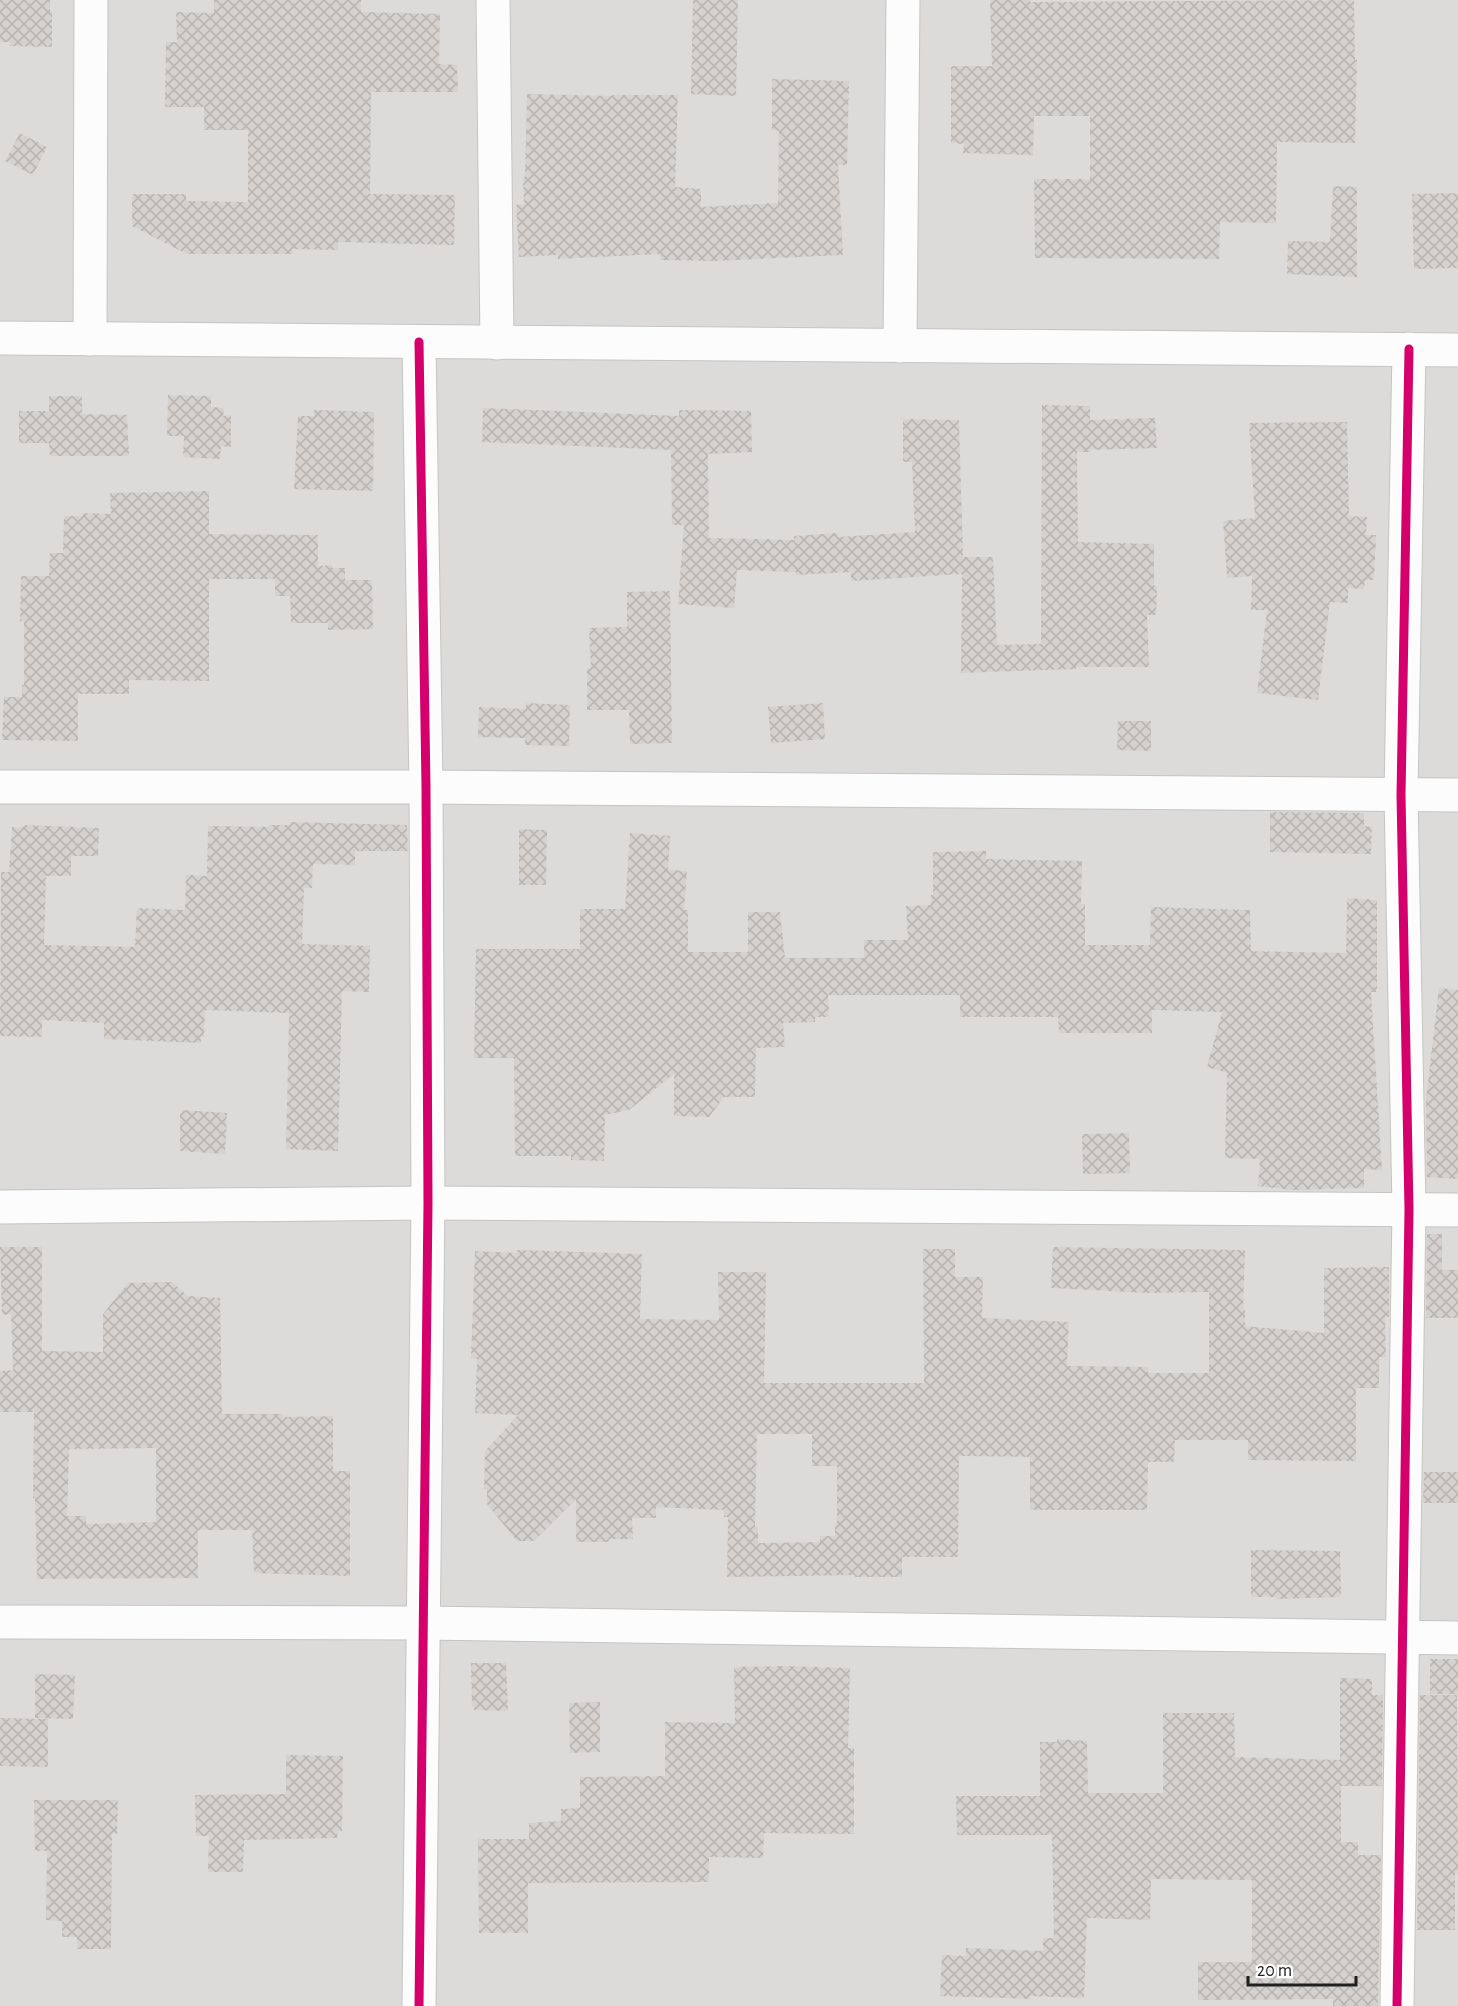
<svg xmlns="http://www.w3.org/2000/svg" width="1458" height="2006" viewBox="0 0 1458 2006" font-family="'Alegreya Sans',sans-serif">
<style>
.residential{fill:#dddbda}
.building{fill:url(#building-cross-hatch);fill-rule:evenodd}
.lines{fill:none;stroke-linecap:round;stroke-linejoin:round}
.street-casing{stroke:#c5c4c3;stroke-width:35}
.street{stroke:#fcfcfc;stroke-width:33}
.cycleway-casing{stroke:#fff;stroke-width:13}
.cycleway{stroke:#d6006c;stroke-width:9}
</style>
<defs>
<pattern id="building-cross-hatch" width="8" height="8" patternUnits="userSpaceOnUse" patternTransform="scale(1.5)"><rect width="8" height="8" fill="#d5d1cf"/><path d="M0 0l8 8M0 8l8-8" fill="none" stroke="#b7b3b1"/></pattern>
</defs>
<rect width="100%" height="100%" fill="#eeebe8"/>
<rect class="residential" x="0" y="0" width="1458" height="2006"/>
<g class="building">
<polygon points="0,0 50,0 50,12 52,12 52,47 10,46 10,42 0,42"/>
<polygon points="214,0 361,0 361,12 440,14 439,64 457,65 458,92 371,92 370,194 455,195 454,245 338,242 338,250 292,249 293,254 187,254 132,226 132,194 186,194 186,201 248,202 248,130 204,130 204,107 165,107 166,42 177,42 176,12 214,13"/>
<polygon points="693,0 738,0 736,96 691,94"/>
<polygon points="990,0 1030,0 1030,2 1354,0 1355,60 1357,60 1355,143 1277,142 1276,223 1220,222 1219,259 1035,258 1034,179 1090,179 1090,116 1034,116 1033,155 963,153 964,144 951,143 951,66 992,66"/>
<polygon points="772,79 849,81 847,165 838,165 843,255 714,261 660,260 660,254 558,259 558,255 519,257 516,205 524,204 523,177 525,177 527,94 612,96 612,95 678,95 675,187 701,189 701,207 778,203 779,131 772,130"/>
<polygon points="20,133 47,147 33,175 5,161"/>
<polygon points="1333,186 1357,187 1357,277 1287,274 1288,241 1330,242"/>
<polygon points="1458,193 1458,268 1414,269 1412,194"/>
<polygon points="168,395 211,396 211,407 224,408 223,416 231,415 231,447 221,446 220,459 183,457 184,436 167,436"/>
<polygon points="49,396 82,396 82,414 127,415 129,456 50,456 49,443 19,443 19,411 49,411"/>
<polygon points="1042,405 1090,406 1090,420 1155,418 1157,448 1090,450 1091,452 1077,452 1078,542 1154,544 1154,586 1157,586 1156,615 1147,615 1149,667 1076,667 1076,669 961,673 962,574 851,581 851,572 796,575 796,572 737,570 734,608 678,604 684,525 672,525 671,450 482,442 483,408 679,416 679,410 751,411 752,452 708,454 709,538 794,540 794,536 837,533 838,537 915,532 912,462 903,462 903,419 959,420 963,557 993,557 997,645 1041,644"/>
<polygon points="314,410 374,412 373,491 294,489 298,416 314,416"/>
<polygon points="1347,422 1349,516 1367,517 1366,535 1376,535 1374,580 1365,580 1364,589 1348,588 1348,603 1330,602 1318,700 1257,693 1267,610 1251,610 1252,576 1227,578 1223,521 1255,518 1249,423"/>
<polygon points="209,491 209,534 318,535 318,566 332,565 332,568 345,568 345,580 372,580 373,629 328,630 328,623 291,623 290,596 275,596 275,579 209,579 209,681 129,680 129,694 78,694 78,741 2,740 4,697 22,697 22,685 24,685 24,621 20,621 21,576 49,576 50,553 63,553 64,516 83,516 83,513 111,514 110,493"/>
<polygon points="670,591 672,743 630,744 629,710 587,710 587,668 591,668 589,628 627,627 627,592"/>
<polygon points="526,703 570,705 569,746 525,745 525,738 478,737 479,707 526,709"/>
<polygon points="823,703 825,739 771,743 768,707"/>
<polygon points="1118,721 1151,721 1151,751 1117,750"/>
<polygon points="1270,812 1364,813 1364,826 1372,827 1371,854 1270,852"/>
<polygon points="290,822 407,825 408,851 355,851 355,865 313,864 312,888 304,888 302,944 370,946 369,992 342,991 338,1151 286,1149 289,1013 205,1010 204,1037 201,1037 201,1043 104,1039 104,1023 42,1020 42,1037 0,1036 1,872 9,872 12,827 24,827 24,825 99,828 98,856 71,856 71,876 46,876 44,945 135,947 137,908 185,910 186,875 207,876 208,826 268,827 268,825 290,825"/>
<polygon points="519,829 547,830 546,885 519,885"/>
<polygon points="630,833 670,836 668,870 687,871 684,910 688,910 688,952 748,952 748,912 780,912 785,958 864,958 864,940 908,940 906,906 931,905 931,895 933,895 933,852 986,851 986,859 1082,861 1081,904 1085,905 1085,945 1150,945 1151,907 1250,910 1251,951 1346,953 1347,898 1377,900 1377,988 1376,992 1371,992 1382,1170 1364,1169 1364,1188 1291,1190 1258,1186 1260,1159 1225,1158 1227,1073 1207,1067 1222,1012 1152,1010 1152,1033 1059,1033 1058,1017 960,1017 960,995 828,995 829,1017 815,1017 815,1022 783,1023 785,1047 756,1048 755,1097 724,1097 709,1117 674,1116 674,1074 629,1110 605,1115 604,1161 571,1160 571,1156 515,1156 514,1058 474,1058 476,949 580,949 580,909 625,909"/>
<polygon points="1439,988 1458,990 1458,1179 1427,1177 1426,1099"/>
<polygon points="182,1110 227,1113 225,1154 180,1151 180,1113 182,1113"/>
<polygon points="1129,1133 1130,1173 1083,1174 1082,1134"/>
<polygon points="1427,1234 1442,1234 1442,1270 1458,1270 1458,1318 1426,1318"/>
<path d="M0,1247H42V1351L103,1352V1314L128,1283L172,1282L188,1296L220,1298L222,1414H283V1417L333,1416V1471H350V1576L254,1573L252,1530H198V1578L37,1579L35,1498H33L34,1412H0V1371L13,1370L11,1314L2,1315ZM156,1448V1522L86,1524V1516H67L69,1449Z"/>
<path d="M1053,1247L1245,1250L1243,1309H1245V1326L1324,1333V1268L1389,1267V1317H1385L1386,1357H1379V1388H1356V1461L1248,1460V1440H1175L1174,1462H1148L1147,1510H1035L1030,1509V1457L959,1456L958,1557H902V1577H855V1575L727,1577L728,1517H724V1510L656,1507V1518H632L633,1539H609V1542H576V1499L534,1541H517L487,1504V1490H484L485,1451L518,1415L475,1413L477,1359L471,1358L475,1251L517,1253V1250L642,1254L640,1319L719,1320L718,1272H766L764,1383H924L923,1249H955V1277H983L982,1318L1069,1322L1067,1366L1148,1367V1373H1209V1292L1149,1293L1051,1288ZM757,1434H812V1466H837V1524H835V1536H820V1542L758,1543V1527H755Z"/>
<polygon points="1424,1472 1458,1472 1458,1503 1423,1503"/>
<polygon points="1251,1550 1340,1551 1341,1597 1276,1599 1276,1597 1251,1597"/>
<rect x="1430" y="1659" width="28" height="35"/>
<polygon points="471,1663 506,1663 508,1711 474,1710 474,1707 472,1707"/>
<polygon points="783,1666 850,1668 848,1748 854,1748 854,1834 764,1833 763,1858 709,1857 709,1882 528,1883 528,1933 479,1933 478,1839 529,1839 529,1823 561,1821 561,1809 580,1808 580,1777 665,1776 665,1722 735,1723 734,1667"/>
<polygon points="35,1674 75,1675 73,1719 35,1718"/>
<polygon points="1340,1678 1372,1679 1372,1695 1383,1695 1382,1786 1341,1786 1341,1842 1358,1842 1358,1855 1381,1855 1378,2006 1333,2006 1333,1999 1198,2000 1198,1962 1252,1962 1252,1880 1151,1879 1150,1920 1087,1918 1084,1998 1030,1996 1030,1999 940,1996 942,1955 966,1956 966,1948 1043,1951 1043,1938 1054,1938 1052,1835 957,1835 956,1796 1040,1796 1040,1742 1057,1742 1057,1739 1087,1741 1088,1793 1163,1793 1163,1713 1234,1713 1235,1757 1340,1760"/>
<polygon points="1420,1695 1457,1695 1458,1873 1455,1873 1455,1930 1417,1930"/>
<polygon points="600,1702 600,1752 570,1753 569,1703"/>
<polygon points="0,1718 48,1719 48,1767 0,1766"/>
<polygon points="286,1755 343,1756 342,1831 338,1831 337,1838 244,1840 243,1872 208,1872 209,1836 196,1836 195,1795 286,1794"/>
<polygon points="34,1800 118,1800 117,1834 112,1834 111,1949 77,1949 77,1937 62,1937 62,1921 46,1920 47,1851 35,1851"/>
</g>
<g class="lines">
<defs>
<g id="street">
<polyline points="493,0 497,343"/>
<polyline points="0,338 1458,350"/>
<polyline points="90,339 91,0"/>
<polyline points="900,346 903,0"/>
<polyline points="0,787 426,787 1458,795"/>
<polyline points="0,1207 428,1203 1458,1210"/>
<polyline points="0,1622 423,1623 1458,1638"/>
<polyline points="419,2006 428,1203 426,787 419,342"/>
<polyline points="1397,2006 1409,1209 1401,795 1409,349"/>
</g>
</defs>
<use href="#street" class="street-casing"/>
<use href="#street" class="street"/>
<defs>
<g id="cycleway">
<polyline points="419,2006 428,1203 426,787 419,342"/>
<polyline points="1397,2006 1409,1209 1401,795 1409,349"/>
</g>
</defs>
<use href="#cycleway" class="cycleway-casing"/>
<use href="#cycleway" class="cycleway"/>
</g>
<path d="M1248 1976v9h108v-9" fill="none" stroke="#202020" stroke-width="3"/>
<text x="1257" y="1976" font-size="18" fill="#202020" stroke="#ffffff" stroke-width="4.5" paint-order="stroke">20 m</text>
</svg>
